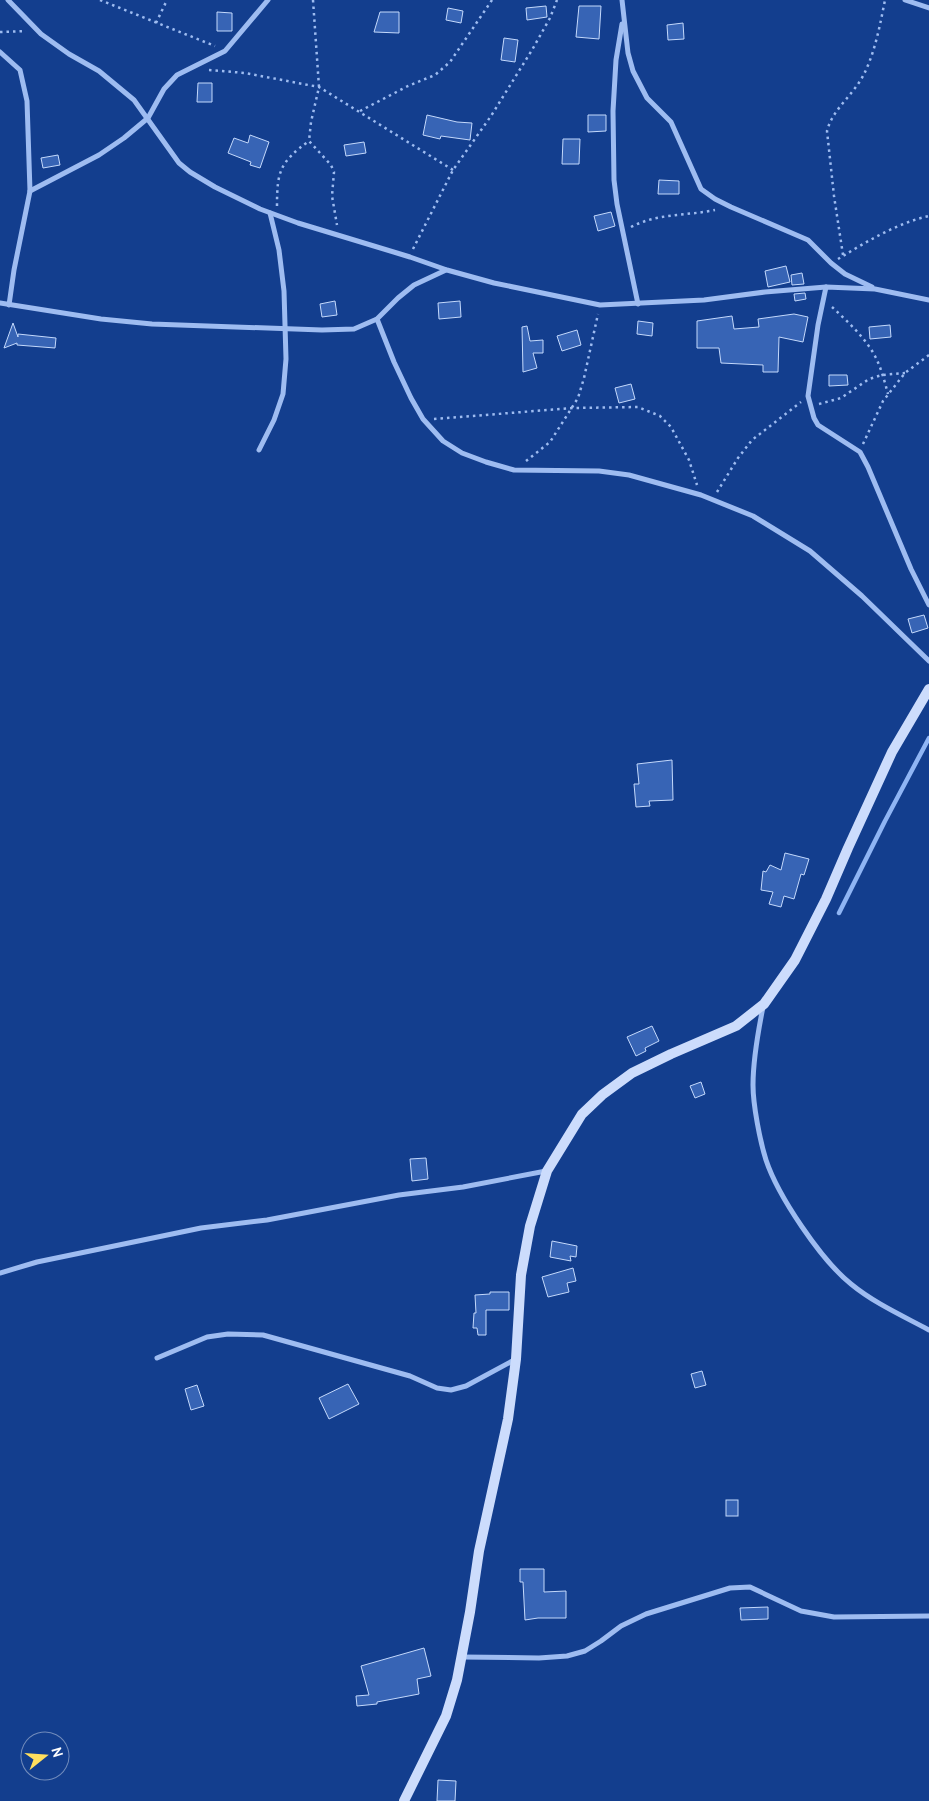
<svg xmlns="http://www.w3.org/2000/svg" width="929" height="1801" viewBox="0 0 929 1801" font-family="'PT Sans',sans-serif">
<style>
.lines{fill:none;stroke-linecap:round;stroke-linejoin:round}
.stream{stroke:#8fb5f4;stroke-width:4.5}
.building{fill:#3764b5;stroke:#c4d9fc}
.path{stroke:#9ebcf1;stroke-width:2.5;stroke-dasharray:2.5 4;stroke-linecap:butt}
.street{stroke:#9ebcf1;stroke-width:5}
.secondary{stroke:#ccdcfc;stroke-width:10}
</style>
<rect width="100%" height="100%" fill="#133e8e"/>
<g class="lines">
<polyline class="stream" points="839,913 885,821 929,738"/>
</g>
<g class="building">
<polygon points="546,6 547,17 527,20 526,8"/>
<polygon points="579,6 601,6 599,39 576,37"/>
<polygon points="448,8 463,11 461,23 446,20"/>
<polygon points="217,12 232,13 232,31 217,31"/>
<polygon points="380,12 399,12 399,33 374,32"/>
<polygon points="683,23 684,39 668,40 667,25"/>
<polygon points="504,38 518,40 515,62 501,60"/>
<polygon points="198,83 212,83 212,102 197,102"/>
<polygon points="427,115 457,122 472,123 470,140 441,136 440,139 423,135"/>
<polygon points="588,115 606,115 606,131 588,132"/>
<polygon points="250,135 269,142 260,168 250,165 251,162 228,153 234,138 248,143"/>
<polygon points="563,139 580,139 579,164 562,164"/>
<polygon points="364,142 366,153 346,156 344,145"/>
<polygon points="58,155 60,165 43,168 41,158"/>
<polygon points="659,180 679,181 679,194 658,194"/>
<polygon points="611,212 615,226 598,231 594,216"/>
<polygon points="786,266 790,282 768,287 765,271"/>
<polygon points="802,273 804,284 792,285 791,275"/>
<polygon points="805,293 806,299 795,301 794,294"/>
<polygon points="335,301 337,315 322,317 320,304"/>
<polygon points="460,301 461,317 439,319 438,303"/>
<polygon points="794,314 808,317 803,342 779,337 778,372 763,372 763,365 721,363 719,348 697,348 697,321 732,316 734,329 759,327 758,319"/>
<polygon points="638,321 653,323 652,336 637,334"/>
<polygon points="13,323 18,337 18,334 56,338 55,348 17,345 17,343 4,348"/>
<polygon points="890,325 891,337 870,339 869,327"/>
<polygon points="527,326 530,341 543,340 543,353 533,353 537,368 523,372 522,327"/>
<polygon points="577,330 581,345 562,351 557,336"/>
<polygon points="829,375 847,375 848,385 829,386"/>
<polygon points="631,384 635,399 619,403 615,388"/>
<polygon points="924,615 928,628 912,633 908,619"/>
<polygon points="672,760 673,800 649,801 650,806 636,807 634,784 639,784 637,764"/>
<polygon points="785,853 809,859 804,875 801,874 794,899 784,896 781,907 769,904 773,892 761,890 763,871 766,872 770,865 781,870"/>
<polygon points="652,1026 659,1041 645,1048 646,1051 636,1056 627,1037"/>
<polygon points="701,1082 705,1094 695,1098 690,1086"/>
<polygon points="426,1158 428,1179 412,1181 410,1159"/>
<polygon points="552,1241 577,1246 576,1257 570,1256 571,1261 550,1257"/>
<polygon points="573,1268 576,1281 567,1283 569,1292 548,1297 542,1277"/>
<polygon points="490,1292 509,1292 509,1310 486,1310 486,1335 478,1335 477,1328 473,1328 474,1313 476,1313 475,1295 490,1294"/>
<polygon points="702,1371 706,1385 695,1388 691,1374"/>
<polygon points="348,1384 359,1404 329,1419 319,1398"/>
<polygon points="197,1385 204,1406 191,1410 185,1389"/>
<rect x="726" y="1500" width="12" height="16"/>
<polygon points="520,1569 544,1569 544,1592 566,1591 566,1618 538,1618 525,1620 523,1582 520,1582"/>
<polygon points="768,1607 768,1619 741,1620 740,1608"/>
<polygon points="424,1648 431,1676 417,1679 419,1694 377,1702 377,1704 357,1706 356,1696 369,1695 361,1666"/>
<polygon points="438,1780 456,1781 455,1801 437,1801"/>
</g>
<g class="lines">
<g class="path">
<polyline points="100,0 215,46"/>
<polyline points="313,0 319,87 311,122 309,141 331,165 334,172 332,196 337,225"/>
<polyline points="156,23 167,0"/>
<polyline points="0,32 26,31"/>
<polyline points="209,70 245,73 319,87 453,170"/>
<polyline points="360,111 408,86 435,75 450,62 492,0"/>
<path d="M277,206C277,171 280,162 309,141"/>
<path d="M631,227C658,213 686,216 715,210"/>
<polyline points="413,249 453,170 491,116 532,50 550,18 557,0"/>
<path d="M843,255L834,196L827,131C832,110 853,95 863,76C875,53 880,25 885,0"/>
<path d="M838,259C866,242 897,223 929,216"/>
<path d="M832,307C849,323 867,339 877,360C882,371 885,383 888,394"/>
<polyline points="819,404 841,398 869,379 882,375 905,373"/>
<polyline points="434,419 573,408 638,407 660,416 671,427 689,460 697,485"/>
<polyline points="863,444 883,401 905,373 929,355"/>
<polyline points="526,461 550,442 578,398 584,378 598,314"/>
<polyline points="717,492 738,458 752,440 801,402"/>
</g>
<g class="street">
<polyline points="8,0 41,34 69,54 99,71 134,100 179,163 190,172 215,187 260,209 298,223 410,257 447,270 494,283 600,305 704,300 765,292 826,287 875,289 929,300"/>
<polyline points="622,0 628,53 633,71 647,98 671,122 701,189 715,199 731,207 808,240 831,263 845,274 872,287"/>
<polyline points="905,0 929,8"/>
<polyline points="622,24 616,60 613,111 614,180 617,204 638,304"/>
<polyline points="0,52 20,70 27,101 30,191 14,270 9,305"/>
<polyline points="30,191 99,155 124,138 148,118 164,89 177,75 225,51 268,0"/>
<polyline points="826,287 818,325 808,396 814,418 818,425 860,452 868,467 911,569 929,605"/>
<polyline points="0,303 101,319 152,324 322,330 354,329 377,319 398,298 414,285 446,270"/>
<polyline points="377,319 394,362 411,398 423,419 443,441 462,453 486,462 514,470 599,471 629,475 701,495 753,516 810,551 862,596 929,661"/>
<polyline points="259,450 274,420 283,394 286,359 284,291 279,250 270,213"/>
<path d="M763,1007C758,1032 753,1059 753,1085C753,1105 760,1141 766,1160C778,1196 821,1260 851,1284C874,1303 903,1316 929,1330"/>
<polyline points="0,1273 37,1262 201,1228 267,1220 399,1195 463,1187 546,1171"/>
<polyline points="157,1358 207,1337 228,1334 263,1335 410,1376 437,1388 451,1390 466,1386 516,1359"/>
<polyline points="462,1657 539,1658 567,1656 585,1651 601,1641 621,1626 646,1614 730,1588 750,1587 801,1611 834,1617 929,1616"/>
</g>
<polyline class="secondary" points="404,1801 446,1716 457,1680 470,1612 479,1551 508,1419 516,1359 521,1275 530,1226 547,1171 582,1114 602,1095 632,1073 671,1054 736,1026 764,1004 795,960 826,899 848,848 892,752 929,689"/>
</g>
<g transform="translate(45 1756) rotate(73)"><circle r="24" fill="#133e8e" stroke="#718bbb"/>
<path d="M0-4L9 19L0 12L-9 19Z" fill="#ffdf5e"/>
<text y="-8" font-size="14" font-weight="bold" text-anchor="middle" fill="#ffffff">N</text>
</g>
</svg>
